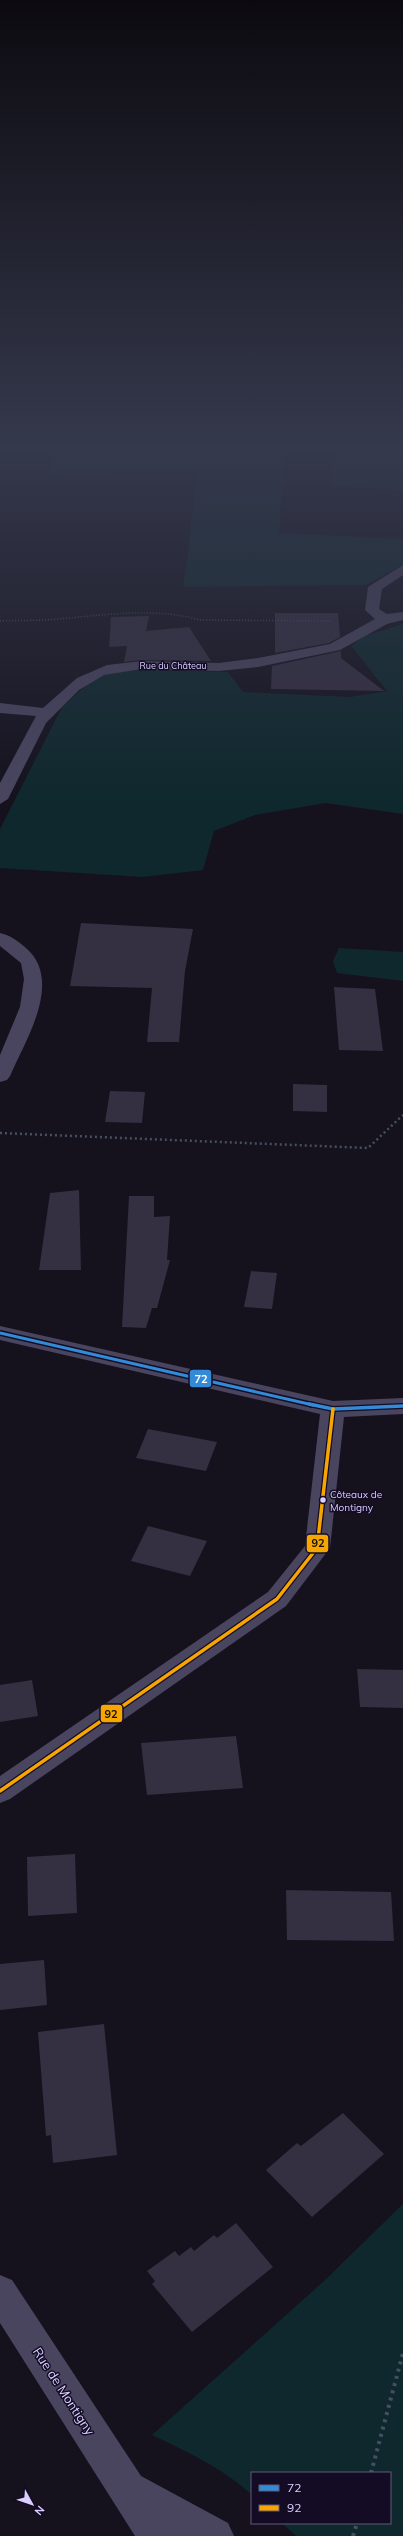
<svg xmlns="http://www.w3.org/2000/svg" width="403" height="2536" viewBox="0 0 403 2536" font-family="Mulish,sans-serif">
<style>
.green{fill:#0f282d}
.building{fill:#342f41}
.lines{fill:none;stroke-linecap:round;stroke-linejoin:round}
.path-far2{stroke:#445061;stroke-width:1.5;stroke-dasharray:1 2;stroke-linecap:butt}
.path-far1{stroke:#445061;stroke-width:2.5;stroke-dasharray:2 3;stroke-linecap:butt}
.path{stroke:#445061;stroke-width:4;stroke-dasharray:3 4.5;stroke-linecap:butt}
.minor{fill:#49455f;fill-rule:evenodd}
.bus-1-far1-casing{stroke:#130c24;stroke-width:6}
.bus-1-casing{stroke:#130c24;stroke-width:6}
.bus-2-casing{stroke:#130c24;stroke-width:6}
.bus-1-far1{stroke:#338bd7;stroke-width:3}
.bus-1{stroke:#338bd7;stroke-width:3.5}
.bus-2{stroke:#f7a600;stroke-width:3.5}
.bus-dot{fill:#dacfff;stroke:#130c24;stroke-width:1.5}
.labels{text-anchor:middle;stroke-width:3;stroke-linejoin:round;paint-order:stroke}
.far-street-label{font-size:9px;fill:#dacfff;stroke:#130c24}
.bus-label{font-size:10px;fill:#dacfff;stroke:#130c24;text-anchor:start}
.near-street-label{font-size:13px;fill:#dacfff;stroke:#130c24}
.line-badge{stroke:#130c24;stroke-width:1.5}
.badge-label{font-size:11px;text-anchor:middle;font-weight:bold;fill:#fff}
.pale-badge-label{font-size:11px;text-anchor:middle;font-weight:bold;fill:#111}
</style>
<rect width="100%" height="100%" fill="#15121e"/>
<g class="green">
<polygon points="55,446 285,446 279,533 403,539 403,564 366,585 183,587 189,547 196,470 51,474"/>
<polygon points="336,446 403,446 403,490 331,485"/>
<polygon points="403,624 403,814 325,803 255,815 214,831 203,870 143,877 0,868 0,829 62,707 91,681 111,671 155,670 228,672 243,692 350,697 387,691 351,646 364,636"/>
<polygon points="339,948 403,952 403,981 337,973 333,961"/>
<path d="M403,2204V2536H296L282,2523H390V2473H252V2495C223,2468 187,2452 152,2435L324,2281Z"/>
</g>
<g class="building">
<polygon points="275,613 338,613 340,637 329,643 275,653"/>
<polygon points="149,616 146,631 189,627 211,661 142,660 124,662 127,646 109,647 111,617"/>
<polygon points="341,651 341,658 384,691 271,689 272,666"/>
<polygon points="81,923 193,929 185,971 179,1042 147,1042 152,988 70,986"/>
<polygon points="334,987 375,989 383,1051 339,1050"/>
<polygon points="293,1084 327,1085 327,1112 293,1111"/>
<polygon points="110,1091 145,1092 142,1123 105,1122"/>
<polygon points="79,1190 81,1270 39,1270 50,1193"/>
<polygon points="129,1196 154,1196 154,1217 170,1216 167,1260 170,1260 157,1308 152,1308 146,1328 122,1327"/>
<polygon points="251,1271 277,1273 272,1309 244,1307"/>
<polygon points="148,1429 217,1442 206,1471 136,1458"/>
<polygon points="148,1526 207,1541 190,1576 131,1561"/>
<polygon points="357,1669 403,1670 403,1708 360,1707"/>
<polygon points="32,1680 38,1716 0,1722 0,1685"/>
<polygon points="236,1736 243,1788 147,1795 141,1743"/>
<polygon points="75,1854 77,1913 28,1916 27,1857"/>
<polygon points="286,1890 391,1892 394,1941 287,1940"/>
<polygon points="44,1960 47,2005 0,2010 0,1964"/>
<polygon points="104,2024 117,2155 53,2163 51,2135 46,2136 38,2032"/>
<polygon points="343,2113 384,2154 312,2217 266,2170 297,2143 301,2146"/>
<polygon points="236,2223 273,2267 192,2332 152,2284 155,2281 147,2271 175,2251 179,2256 191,2247 194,2251 214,2235 217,2238"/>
</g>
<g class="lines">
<path class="path-far2" d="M0,621C19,620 39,621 58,619C104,615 155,607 200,620L332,621"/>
<polyline class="path-far1" points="0,1133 368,1148 403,1115"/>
<g class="path">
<polyline points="371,2473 403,2353"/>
<polyline points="353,2536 357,2523"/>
</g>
<g class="minor">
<polygon points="403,565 403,575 382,589 379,609 387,614 403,612 403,620 387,624 340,650 258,667 219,671 142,669 104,675 79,690 46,723 8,799 0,804 0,783 36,716 0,713 0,703 43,708 77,678 107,665 142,661 219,663 258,658 330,644 375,619 365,610 368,587"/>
<path d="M0,933C10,935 18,941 26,948C64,981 25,1041 10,1076L7,1080L0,1082V1055L20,1007L24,979L21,963L0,946Z"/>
<polygon points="0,1326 333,1401 403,1398 403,1414 344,1417 330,1548 286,1606 10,1799 0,1803 0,1776 268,1592 305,1546 320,1414 0,1340"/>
<polygon points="0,2275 12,2280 141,2476 228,2523 234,2536 135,2536 0,2323"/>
</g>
<defs>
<polyline id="bus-1-far1" points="0,1333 313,1405"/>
<polyline id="bus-1" points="309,1404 333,1409 403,1406"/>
<polyline id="bus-2" points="0,1791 277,1599 317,1548 333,1409"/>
</defs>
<use href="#bus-1-far1" class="bus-1-far1-casing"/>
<use href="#bus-1" class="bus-1-casing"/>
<use href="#bus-2" class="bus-2-casing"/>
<use href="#bus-1-far1" class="bus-1-far1"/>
<use href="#bus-1" class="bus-1"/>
<use href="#bus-2" class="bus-2"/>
</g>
<linearGradient id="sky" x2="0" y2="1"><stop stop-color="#0c0a10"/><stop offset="0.56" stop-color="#35394c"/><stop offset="1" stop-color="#35394c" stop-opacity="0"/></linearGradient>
<rect width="403" height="801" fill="url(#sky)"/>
<circle class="bus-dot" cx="323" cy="1500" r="3.5"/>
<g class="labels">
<g class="far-street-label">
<text x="173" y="669">Rue du Château</text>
</g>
<g class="bus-label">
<text x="330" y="1498">Côteaux de<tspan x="330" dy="13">Montigny</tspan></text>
</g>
<g class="near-street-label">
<text transform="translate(64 2391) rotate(57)" y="5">Rue de Montigny</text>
</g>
</g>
<g class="line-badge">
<rect x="189" y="1369" width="23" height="19" rx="4" fill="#338bd7"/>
<rect x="306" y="1534" width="23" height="19" rx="4" fill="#f7a600"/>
<rect x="100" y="1704" width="23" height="19" rx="4" fill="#f7a600"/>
</g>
<g class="badge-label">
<text x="201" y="1383">72</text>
</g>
<g class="pale-badge-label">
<text x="318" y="1547">92</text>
<text x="111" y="1718">92</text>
</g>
<rect x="251" y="2472" width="140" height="52" fill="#130c24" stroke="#635a7c"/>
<rect x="259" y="2485" width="20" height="6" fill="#338bd7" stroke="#635a7c"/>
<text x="287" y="2492" font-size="12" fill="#dacfff">72</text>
<rect x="259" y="2505" width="20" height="6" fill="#f7a600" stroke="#635a7c"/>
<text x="287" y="2512" font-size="12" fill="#dacfff">92</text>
<g transform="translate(32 2504) rotate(130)" stroke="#130c24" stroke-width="3" paint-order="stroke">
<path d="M0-3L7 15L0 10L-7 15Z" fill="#dacfff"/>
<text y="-6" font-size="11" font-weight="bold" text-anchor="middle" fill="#dacfff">N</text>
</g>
</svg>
